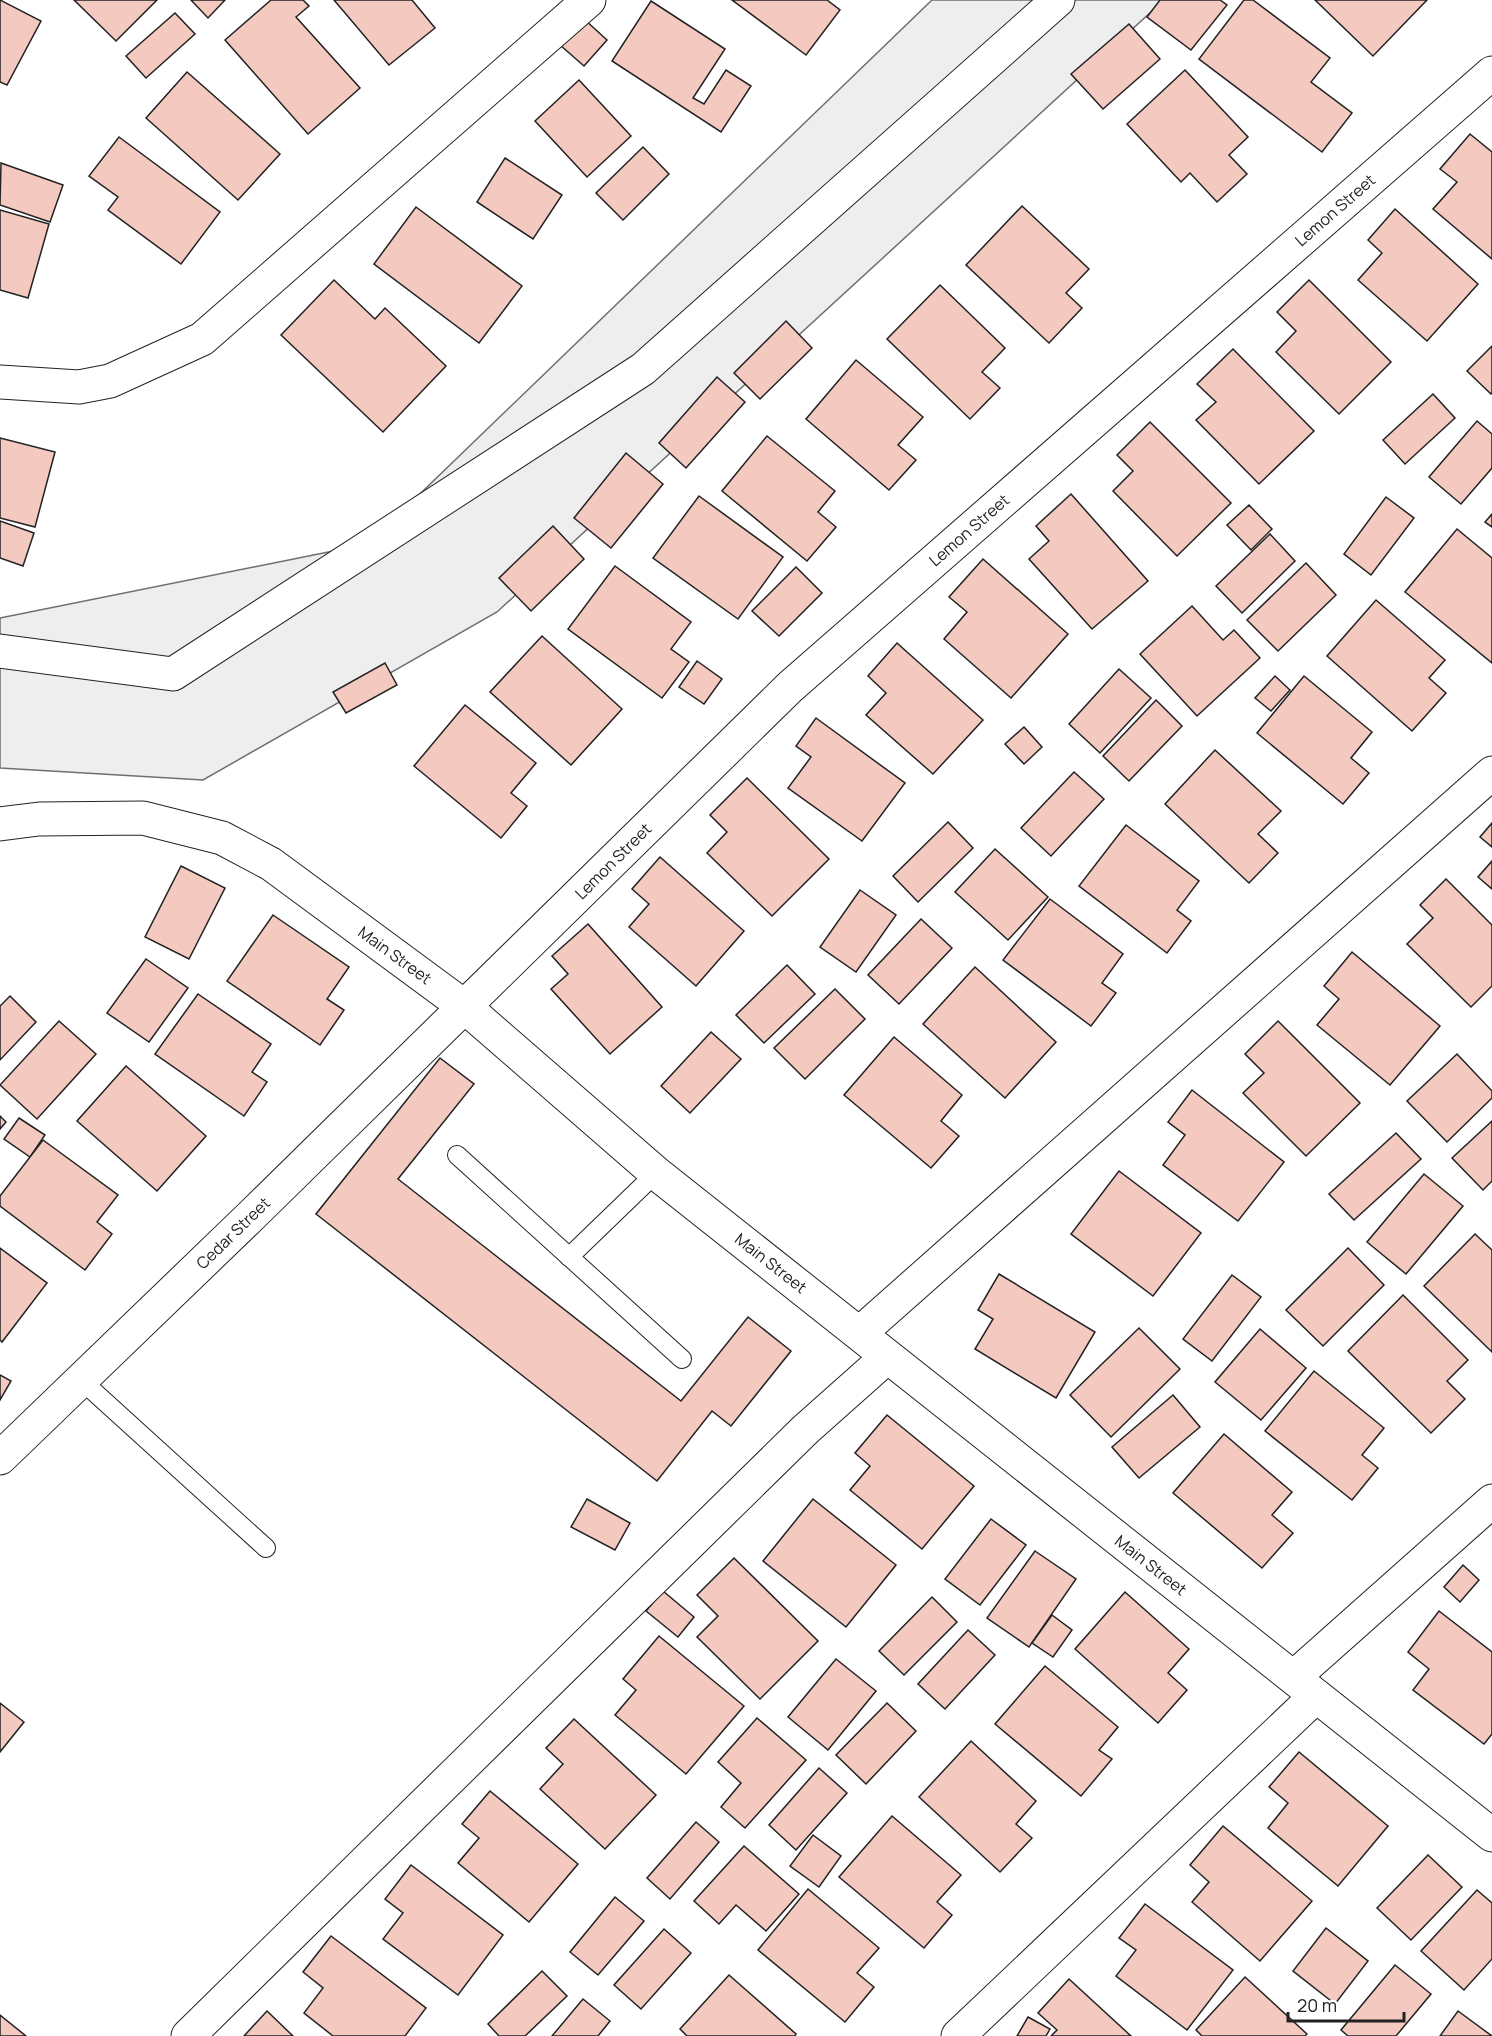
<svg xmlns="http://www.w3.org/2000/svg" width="1492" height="2036" viewBox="0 0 1492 2036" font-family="Manrope,sans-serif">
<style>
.green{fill:#eee;stroke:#6f6f6f;stroke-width:1.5}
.building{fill:#f3c9c0;stroke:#222;stroke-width:1.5}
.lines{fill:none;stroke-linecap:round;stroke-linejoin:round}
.lane-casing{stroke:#222;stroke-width:20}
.street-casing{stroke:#222;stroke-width:35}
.lane{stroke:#fff;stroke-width:18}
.street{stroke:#fff;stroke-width:33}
.labels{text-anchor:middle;stroke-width:4.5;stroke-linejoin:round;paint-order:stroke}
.street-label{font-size:16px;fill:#222;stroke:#fff}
</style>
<rect width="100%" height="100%" fill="#fff"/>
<polygon class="green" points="932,0 1164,0 497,612 203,780 0,768 0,618 368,544"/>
<g class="building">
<polygon points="0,0 41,21 7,85 0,82"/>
<polygon points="74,0 157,0 116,41"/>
<polygon points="191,0 225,0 208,18"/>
<polygon points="271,0 303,0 309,6 296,17 360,88 308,134 225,40"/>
<polygon points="334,0 412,0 435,28 389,65"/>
<polygon points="732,0 827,0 840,10 806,55"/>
<polygon points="1160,0 1220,0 1227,5 1191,50 1147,17"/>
<polygon points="1244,0 1253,0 1330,58 1311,82 1352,113 1322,152 1199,59"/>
<polygon points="1315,0 1427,0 1373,56"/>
<polygon points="651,1 725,49 693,98 704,104 726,70 751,86 721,132 612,61"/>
<polygon points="175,13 195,34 146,78 126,56"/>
<polygon points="584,19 607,40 584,66 560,45"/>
<polygon points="1129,24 1160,59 1103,109 1071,74"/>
<polygon points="1185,70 1248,137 1229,155 1247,174 1217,202 1190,173 1181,182 1127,124"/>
<polygon points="187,72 280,154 238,200 146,118"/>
<polygon points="579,80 631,136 587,177 535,121"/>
<polygon points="1470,134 1492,152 1492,259 1433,209 1457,182 1440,169"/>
<polygon points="119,137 220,212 181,264 108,210 118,197 89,176"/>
<polygon points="643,147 669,174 623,220 596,193"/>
<polygon points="505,158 562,195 533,239 477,202"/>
<polygon points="1,163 63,185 50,222 0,205"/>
<polygon points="1022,206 1089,269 1066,293 1082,308 1049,343 966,265"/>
<polygon points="416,207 522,286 479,343 374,264"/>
<polygon points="1395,209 1478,284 1427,341 1358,280 1382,253 1368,240"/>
<polygon points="0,210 49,224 28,298 0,290"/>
<polygon points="334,280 375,319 385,308 446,366 383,432 281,335"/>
<polygon points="1309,280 1391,362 1339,414 1276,352 1296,331 1277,312"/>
<polygon points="940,285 1005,348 982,372 1000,388 970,419 887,339"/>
<polygon points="786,321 812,348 760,399 734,373"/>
<polygon points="1492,346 1492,392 1491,394 1467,371"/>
<polygon points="1233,349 1314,431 1259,484 1196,420 1216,402 1197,384"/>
<polygon points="856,360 923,417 898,445 916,460 889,490 806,419"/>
<polygon points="717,377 745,402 686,468 659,443"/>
<polygon points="1433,394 1455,418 1405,464 1383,440"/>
<polygon points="1477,421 1492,434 1492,468 1461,504 1429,477"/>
<polygon points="1150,422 1231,503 1177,556 1113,491 1133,471 1117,455"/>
<polygon points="767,436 835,491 818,512 836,527 807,561 722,491"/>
<polygon points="0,438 55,452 35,527 0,518"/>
<polygon points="626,453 663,484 611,548 574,518"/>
<polygon points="1071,494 1148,581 1092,629 1029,559 1049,541 1036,526"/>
<polygon points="699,496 783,557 738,619 653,558"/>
<polygon points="1386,497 1414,518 1371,575 1344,554"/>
<polygon points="1249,505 1272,529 1251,550 1227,525"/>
<polygon points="1492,514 1492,527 1485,522"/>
<polygon points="0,521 34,533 23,566 0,558"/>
<polygon points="553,526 584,559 531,611 499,578"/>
<polygon points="1457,529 1492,558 1492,663 1405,592"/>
<polygon points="1270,534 1295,561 1242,613 1216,586"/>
<polygon points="983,559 1068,634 1011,698 944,639 967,612 949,597"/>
<polygon points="1306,563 1336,595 1278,651 1247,620"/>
<polygon points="615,566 691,622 671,649 689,662 662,698 568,629"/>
<polygon points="796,567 822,593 779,636 752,611"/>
<polygon points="1376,600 1445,660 1429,678 1446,693 1412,731 1327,656"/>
<polygon points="1192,606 1223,640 1234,630 1260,658 1197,716 1140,654"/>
<polygon points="542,636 622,709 571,765 490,692"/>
<polygon points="897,643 983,720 933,774 866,715 886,693 868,676"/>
<polygon points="697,661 722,679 704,704 679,687"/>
<polygon points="385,663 397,685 346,713 333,692"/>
<polygon points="1119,669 1151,698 1100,753 1069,724"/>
<polygon points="1275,676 1290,690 1271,711 1255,698"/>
<polygon points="1304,676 1372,732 1351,758 1369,773 1343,804 1257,733"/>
<polygon points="1156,700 1182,726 1129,781 1103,756"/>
<polygon points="465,705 536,763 511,793 527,806 501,838 414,766"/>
<polygon points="816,718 905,783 862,841 788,788 811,757 796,746"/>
<polygon points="1024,727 1042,747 1024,764 1005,744"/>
<polygon points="1215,750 1281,811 1258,834 1278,853 1249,883 1165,804"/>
<polygon points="1074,772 1104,799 1051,856 1021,828"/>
<polygon points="747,778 829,859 772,916 707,853 727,832 710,815"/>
<polygon points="948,822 973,848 918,902 893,876"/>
<polygon points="1492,823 1492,847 1480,837"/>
<polygon points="1126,825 1199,881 1177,910 1191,921 1167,953 1079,886"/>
<polygon points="995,849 1048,897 1008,940 955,892"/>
<polygon points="660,857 744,931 696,986 629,927 649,904 632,889"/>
<polygon points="1492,861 1492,889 1478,877"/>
<polygon points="181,866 225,888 189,959 145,937"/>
<polygon points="1446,879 1492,925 1492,986 1471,1007 1407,944 1433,918 1420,905"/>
<polygon points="860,890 896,915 856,972 820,947"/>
<polygon points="1050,899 1123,954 1102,983 1116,993 1091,1026 1003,960"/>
<polygon points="273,915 349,967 327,999 344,1010 320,1045 227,981"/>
<polygon points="921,919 952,948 899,1004 868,975"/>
<polygon points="588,924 662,1007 610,1054 551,989 568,974 552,956"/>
<polygon points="1352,952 1440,1026 1390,1085 1317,1025 1339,999 1324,986"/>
<polygon points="146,959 188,988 149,1042 107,1013"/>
<polygon points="787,965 815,994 764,1043 736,1015"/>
<polygon points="975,967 1056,1042 1005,1098 923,1024"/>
<polygon points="835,989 865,1019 805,1079 774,1048"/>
<polygon points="198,994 271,1044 252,1072 267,1082 244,1116 155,1054"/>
<polygon points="10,996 36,1022 0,1060 0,1006"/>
<polygon points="59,1021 96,1054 37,1119 0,1085"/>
<polygon points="1278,1021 1360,1103 1306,1156 1243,1093 1264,1073 1245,1054"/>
<polygon points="711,1032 741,1059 690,1113 661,1086"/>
<polygon points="894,1037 962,1095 941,1121 959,1136 931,1168 844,1095"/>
<polygon points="1457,1054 1492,1091 1492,1098 1447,1142 1407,1101"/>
<polygon points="440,1058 474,1084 398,1179 681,1401 748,1317 791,1351 731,1426 712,1411 657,1481 316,1214"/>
<polygon points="126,1066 206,1136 157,1191 77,1121"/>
<polygon points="1192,1090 1284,1162 1238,1221 1163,1165 1185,1135 1168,1122"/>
<polygon points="0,1116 6,1122 0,1129"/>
<polygon points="19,1118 45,1135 30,1157 4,1139"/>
<polygon points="1492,1121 1492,1181 1483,1190 1452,1158"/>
<polygon points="1396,1133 1421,1159 1354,1220 1329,1194"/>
<polygon points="43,1140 118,1195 97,1222 112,1234 85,1270 0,1206 0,1196"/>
<polygon points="1119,1171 1201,1233 1153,1296 1071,1234"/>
<polygon points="1424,1174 1463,1206 1406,1274 1367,1242"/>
<polygon points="1475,1234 1492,1250 1492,1352 1424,1286"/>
<polygon points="0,1248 47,1283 2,1342 0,1340"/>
<polygon points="1348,1248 1384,1285 1323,1346 1286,1310"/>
<polygon points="999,1274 1095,1332 1056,1398 975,1349 993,1319 978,1310"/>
<polygon points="1232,1275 1261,1297 1212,1361 1183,1339"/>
<polygon points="1403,1295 1468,1360 1447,1381 1465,1399 1431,1433 1348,1351"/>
<polygon points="1139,1328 1180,1369 1111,1437 1070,1395"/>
<polygon points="1260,1329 1306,1368 1261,1420 1215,1382"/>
<polygon points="1314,1371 1384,1428 1362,1455 1378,1468 1352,1500 1265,1431"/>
<polygon points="0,1375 11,1381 0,1400"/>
<polygon points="1173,1395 1200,1427 1139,1478 1112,1447"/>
<polygon points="887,1415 974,1486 922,1549 850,1490 870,1466 855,1453"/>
<polygon points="1224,1434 1292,1492 1272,1515 1293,1533 1262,1568 1173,1493"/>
<polygon points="587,1499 630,1523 615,1550 571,1527"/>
<polygon points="813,1499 896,1565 846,1627 763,1561"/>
<polygon points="991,1519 1026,1545 980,1605 945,1579"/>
<polygon points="1035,1551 1076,1579 1029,1647 987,1618"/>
<polygon points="734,1558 818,1641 760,1699 697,1637 718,1616 697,1595"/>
<polygon points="1463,1565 1479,1580 1460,1602 1444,1587"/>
<polygon points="663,1591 694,1617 678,1637 646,1611"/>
<polygon points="1125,1592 1189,1649 1168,1673 1187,1690 1158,1723 1075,1649"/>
<polygon points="932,1597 957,1622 904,1675 879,1651"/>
<polygon points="1439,1611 1492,1652 1492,1734 1484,1744 1413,1690 1429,1669 1408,1652"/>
<polygon points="1052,1615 1072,1630 1053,1657 1032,1643"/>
<polygon points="968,1630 995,1655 945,1709 918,1684"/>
<polygon points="659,1636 744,1706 686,1774 615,1715 636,1690 623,1679"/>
<polygon points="836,1659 876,1691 828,1750 788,1717"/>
<polygon points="1045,1666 1118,1727 1099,1750 1112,1759 1081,1796 995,1724"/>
<polygon points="0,1703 24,1722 0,1752"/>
<polygon points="887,1703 916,1731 866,1784 836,1755"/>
<polygon points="757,1718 806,1760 745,1828 721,1807 741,1783 718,1762"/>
<polygon points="574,1719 656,1795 605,1849 540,1789 563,1764 546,1748"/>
<polygon points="971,1741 1036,1801 1016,1824 1032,1838 1000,1872 919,1797"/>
<polygon points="1299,1752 1388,1826 1338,1886 1268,1828 1288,1803 1269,1787"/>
<polygon points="819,1768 847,1793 796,1850 769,1825"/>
<polygon points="490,1791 578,1864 529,1922 458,1863 479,1838 462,1824"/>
<polygon points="892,1816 961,1875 937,1902 952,1915 924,1948 839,1877"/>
<polygon points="696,1822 719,1842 670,1899 647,1878"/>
<polygon points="1223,1826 1312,1901 1260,1961 1192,1902 1209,1882 1190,1865"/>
<polygon points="813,1835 841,1856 819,1887 790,1866"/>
<polygon points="744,1846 799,1894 766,1931 736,1905 719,1924 694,1901"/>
<polygon points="1428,1855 1462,1887 1411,1940 1377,1908"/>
<polygon points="411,1865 503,1935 458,1995 383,1939 403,1913 385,1899"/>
<polygon points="808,1889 879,1948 857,1973 874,1987 845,2022 758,1950"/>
<polygon points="1477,1890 1492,1903 1492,1959 1464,1990 1421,1951"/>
<polygon points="615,1897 644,1921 598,1975 570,1952"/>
<polygon points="1145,1904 1233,1970 1187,2030 1116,1976 1136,1950 1119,1938"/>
<polygon points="1326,1928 1368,1961 1335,2004 1293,1971"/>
<polygon points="664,1929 691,1953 641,2009 614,1985"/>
<polygon points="331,1936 426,2008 405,2036 333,2036 304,2013 323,1988 303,1972"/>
<polygon points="1395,1965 1431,1994 1396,2036 1348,2036 1341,2030"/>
<polygon points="542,1971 567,1996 525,2036 499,2036 488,2024"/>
<polygon points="729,1975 796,2034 795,2036 687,2036 680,2029"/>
<polygon points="1245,1977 1307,2034 1305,2036 1202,2036 1196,2030"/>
<polygon points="1069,1979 1131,2036 1051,2036 1057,2030 1038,2013"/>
<polygon points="583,1999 610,2021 598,2036 552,2036"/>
<polygon points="267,2011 293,2036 244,2036"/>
<polygon points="1458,2011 1492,2036 1440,2036"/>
<polygon points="0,2015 26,2036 0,2036"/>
<polygon points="1028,2017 1050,2029 1046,2036 1017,2036"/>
</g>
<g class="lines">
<defs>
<g id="lane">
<polyline points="457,1155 682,1359"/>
<polyline points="569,1257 656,1173"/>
<polyline points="81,1380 266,1548"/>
</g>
<g id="street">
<polyline points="0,382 79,387 110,381 202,339 589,0"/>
<polyline points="0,651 173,674 643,369 1058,0"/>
<polyline points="0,824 39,819 143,818 222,838 271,864 465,1007 656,1173 1492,1835"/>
<polyline points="860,1333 1492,773"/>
<polyline points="0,1458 252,1215 790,687 1492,73"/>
<polyline points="1294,1677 1492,1501"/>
<polyline points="188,2036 805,1430 887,1357"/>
<polyline points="958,2036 1316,1696"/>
</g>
</defs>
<use href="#lane" class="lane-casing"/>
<use href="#street" class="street-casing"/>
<use href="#lane" class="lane"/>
<use href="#street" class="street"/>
</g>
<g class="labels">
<g class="street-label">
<text transform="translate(1335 210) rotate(-41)" y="6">Lemon Street</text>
<text transform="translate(969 530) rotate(-41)" y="6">Lemon Street</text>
<text transform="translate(613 861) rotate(-45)" y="6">Lemon Street</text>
<text transform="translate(395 955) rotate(36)" y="6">Main Street</text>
<text transform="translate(233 1233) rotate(-44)" y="6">Cedar Street</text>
<text transform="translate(771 1263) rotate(38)" y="6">Main Street</text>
<text transform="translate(1151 1565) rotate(38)" y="6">Main Street</text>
</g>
</g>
<path d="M1288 2012v9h116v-9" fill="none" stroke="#222222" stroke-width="3"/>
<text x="1297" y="2012" font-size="18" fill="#222222" stroke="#ffffff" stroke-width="4.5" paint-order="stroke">20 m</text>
</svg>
